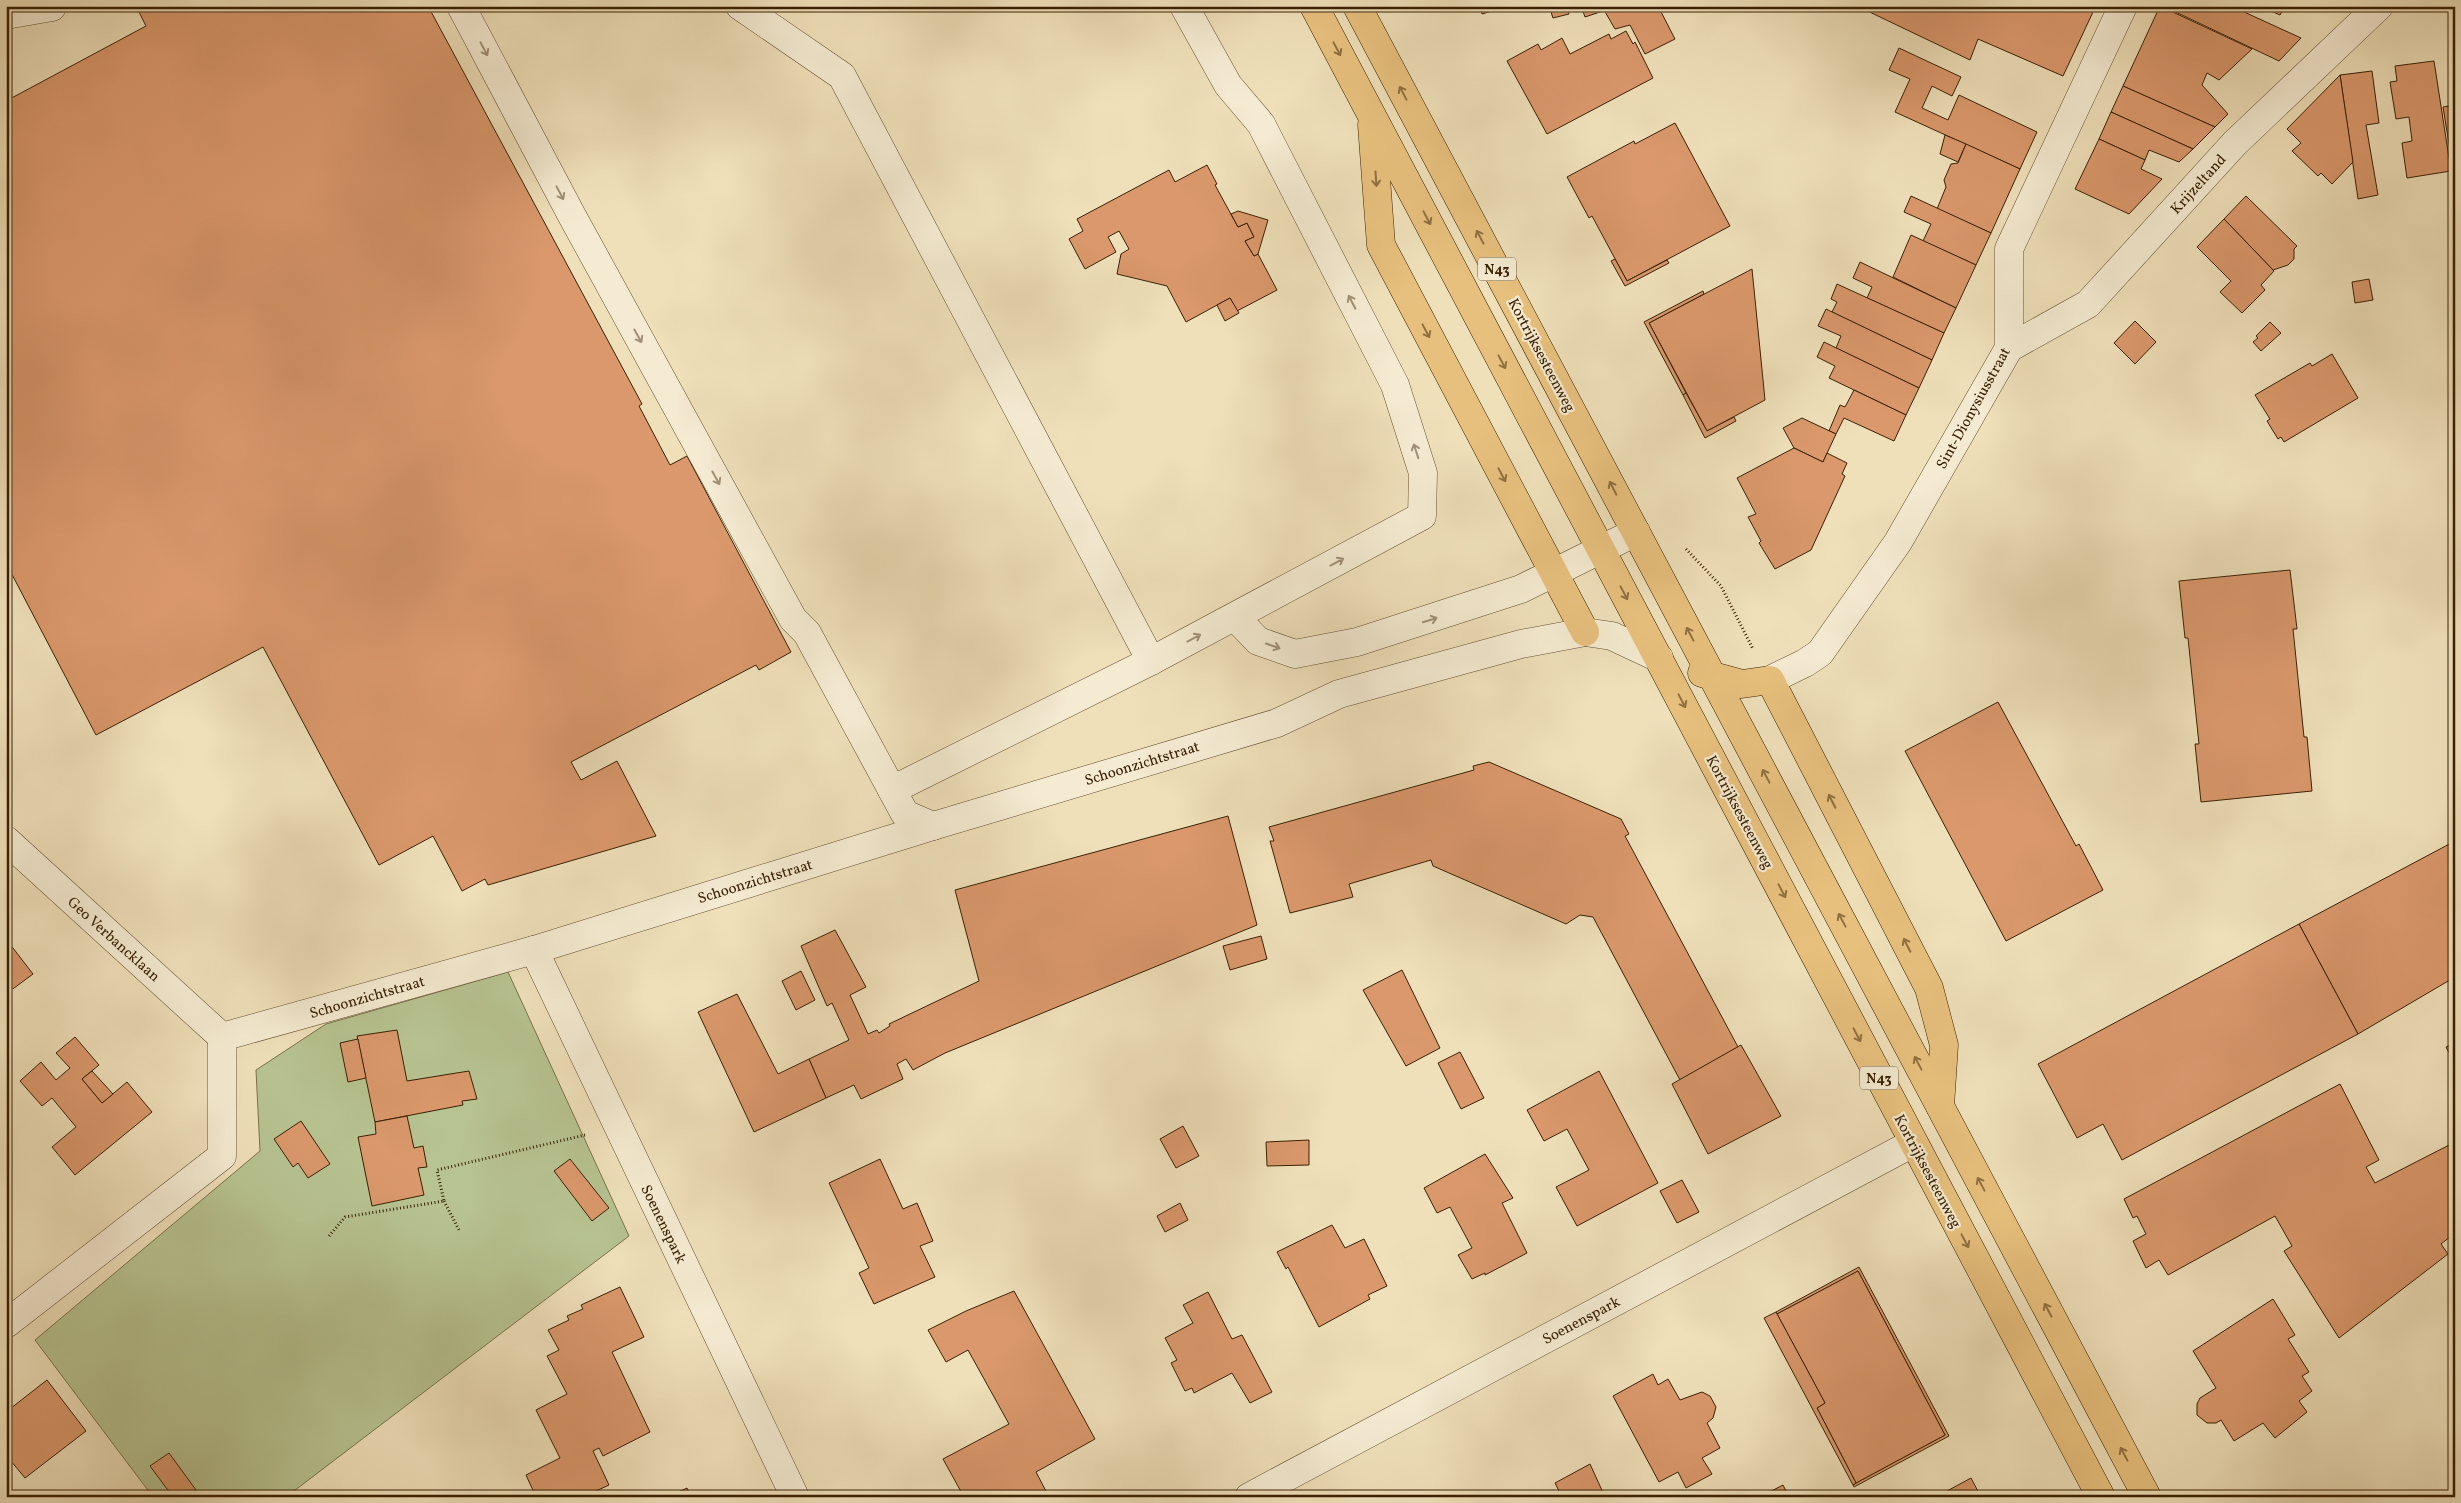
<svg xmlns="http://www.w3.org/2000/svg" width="2461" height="1503" viewBox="0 0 2461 1503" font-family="Vollkorn,serif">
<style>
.green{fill:#b7c391;stroke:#78724a}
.building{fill:#da986c;stroke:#392103}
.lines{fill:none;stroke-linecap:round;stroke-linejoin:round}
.minor-casing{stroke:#665131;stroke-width:29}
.major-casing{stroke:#392103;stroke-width:29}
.path{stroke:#392103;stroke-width:3;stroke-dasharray:1 2.5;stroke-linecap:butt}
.minor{stroke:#f5ebd2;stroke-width:28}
.major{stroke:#e8c07d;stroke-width:28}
.oneway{stroke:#a09075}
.oneway2{stroke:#907040}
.labels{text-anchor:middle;stroke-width:4.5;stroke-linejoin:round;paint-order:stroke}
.shield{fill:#f5ebd2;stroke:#715e41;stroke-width:1}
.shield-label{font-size:14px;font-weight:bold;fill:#392103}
.street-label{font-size:15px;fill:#392103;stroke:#f5ebd2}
</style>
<rect width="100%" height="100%" fill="#efe0ba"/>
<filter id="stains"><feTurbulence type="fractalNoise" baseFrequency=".004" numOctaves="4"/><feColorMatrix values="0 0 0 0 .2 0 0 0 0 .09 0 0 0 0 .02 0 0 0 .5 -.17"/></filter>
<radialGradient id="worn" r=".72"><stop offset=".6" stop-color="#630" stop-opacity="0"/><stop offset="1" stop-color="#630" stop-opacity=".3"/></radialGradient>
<polygon class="green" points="508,972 629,1236 286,1497 153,1497 35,1340 260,1151 256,1070 326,1024"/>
<g class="building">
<polygon points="136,6 428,6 642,404 639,406 670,465 687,456 791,652 759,670 756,665 571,762 581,780 617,761 656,836 488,885 485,879 462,891 433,836 379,865 263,647 96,735 6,563 6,101 146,26"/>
<polygon points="1480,6 1508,6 1482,14"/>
<polygon points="1549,6 1566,6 1569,14 1553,18"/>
<polygon points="1581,6 1618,6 1585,17"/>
<polygon points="1618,6 1658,6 1675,39 1645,54 1630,25 1615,29 1604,10"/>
<polygon points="1857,6 2080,6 2093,12 2063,76 1978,39 1970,60"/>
<polygon points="2160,6 2252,49 2219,80 2207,73 2202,85 2228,114 2215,127 2123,86"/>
<polygon points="2163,6 2231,6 2301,38 2279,61"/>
<polygon points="2260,6 2285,6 2280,15"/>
<polygon points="1626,31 1633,44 1635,42 1653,78 1547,134 1507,61 1538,44 1541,50 1562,38 1570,54 1609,34 1611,39"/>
<polygon points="1899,48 1961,77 1952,96 1932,86 1922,108 1948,120 1959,95 2037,132 2020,169 1895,112 1910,79 1889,70"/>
<polygon points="2434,61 2451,171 2407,178 2402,143 2412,141 2409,117 2396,119 2390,82 2397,81 2395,66"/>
<polygon points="2372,71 2379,123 2366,125 2378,195 2358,199 2340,75"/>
<polygon points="2340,75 2353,162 2332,184 2321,173 2318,176 2292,151 2301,143 2287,129"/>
<polygon points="2123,86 2215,127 2193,149 2111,112"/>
<polygon points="2455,105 2455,181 2443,107"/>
<polygon points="2111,112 2193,149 2179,162 2149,150 2145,160 2099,139"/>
<polygon points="1675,123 1730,226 1627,281 1592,216 1589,218 1567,177 1634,141 1635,144"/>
<polygon points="1945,135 1966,144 1958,162 1940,154"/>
<polygon points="2099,139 2145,160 2141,169 2162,179 2129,214 2075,189"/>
<polygon points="1966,144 2020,169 1991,233 1937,209 1946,187 1944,180 1951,164 1958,163"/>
<polygon points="1207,165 1217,184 1215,185 1238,227 1247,223 1254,237 1245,241 1254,256 1258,254 1277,290 1237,311 1230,298 1186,322 1167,286 1117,274 1121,254 1129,249 1119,231 1108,237 1116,252 1085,269 1069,239 1083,231 1077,219 1169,170 1175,182"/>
<polygon points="1911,196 1991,233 1976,265 1923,241 1931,224 1904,212"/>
<polygon points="2246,196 2297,246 2294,249 2294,259 2288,265 2273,270 2224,219"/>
<polygon points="1238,211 1268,220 1258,254 1254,256 1245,241 1254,237 1247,223 1238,227 1231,214"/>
<polygon points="2224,219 2274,271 2261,285 2265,290 2242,313 2220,292 2231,281 2197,247"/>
<polygon points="1911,235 1976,265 1956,308 1893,277"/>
<polygon points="1615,259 1627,281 1667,260 1669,263 1625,286 1611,261"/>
<polygon points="1860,262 1956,308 1944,333 1867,298 1872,287 1853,278"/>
<polygon points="1752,269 1765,400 1707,431 1649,323"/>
<polygon points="2369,279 2373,300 2355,303 2352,282"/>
<polygon points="1837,284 1944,333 1932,360 1832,312 1837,302 1831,299"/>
<polygon points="1703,291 1704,294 1649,323 1686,393 1683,395 1644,322"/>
<polygon points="1230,298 1239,313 1225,321 1217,305"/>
<polygon points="1826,309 1932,360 1919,388 1836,348 1841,336 1818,326"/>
<polygon points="2135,321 2156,342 2135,364 2114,343"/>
<polygon points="2270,322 2281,333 2261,351 2253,342 2258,338 2256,336"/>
<polygon points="1824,342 1919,388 1906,415 1829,378 1835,366 1817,357"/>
<polygon points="2332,354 2358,398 2284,442 2281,437 2278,439 2267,421 2270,419 2255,395 2310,363 2312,366"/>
<polygon points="1854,390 1906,415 1894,441 1844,418 1836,434 1829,431 1840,405 1845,407"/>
<polygon points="1686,393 1707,431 1734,417 1736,421 1705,438 1683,395"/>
<polygon points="1802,418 1836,434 1823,462 1794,448 1783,428"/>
<polygon points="2455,424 2455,453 2450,425"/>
<polygon points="1794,448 1823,462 1827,453 1847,463 1842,474 1845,476 1811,550 1775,569 1759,543 1761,541 1748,517 1756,514 1737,478"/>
<polygon points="2290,570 2297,629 2293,629 2304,737 2307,737 2312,791 2201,802 2195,744 2199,744 2188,638 2185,638 2179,581"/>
<polygon points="1998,702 2076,846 2079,844 2103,890 2006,941 1905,751"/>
<polygon points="1489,762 1621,819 1629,834 1625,836 1738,1047 1680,1080 1593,917 1580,915 1566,924 1433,866 1431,860 1349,884 1353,897 1290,913 1270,841 1274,841 1269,827 1474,770 1473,766"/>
<polygon points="1228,816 1257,925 945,1053 913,1070 906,1059 897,1064 903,1079 861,1099 854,1085 826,1098 809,1059 849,1040 832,1003 827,1006 801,946 835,930 866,987 850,995 868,1034 877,1030 879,1033 890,1026 889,1024 979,981 955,890"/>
<polygon points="2455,841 2455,977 2358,1034 2299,924"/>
<polygon points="2299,924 2358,1034 2122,1160 2103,1124 2077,1138 2038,1064"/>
<polygon points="1261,936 1267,959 1230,970 1223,946"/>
<polygon points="6,939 33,974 6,994"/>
<polygon points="1402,970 1440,1048 1406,1066 1363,990"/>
<polygon points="801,971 815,1000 796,1010 782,981"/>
<polygon points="737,994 778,1074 809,1059 826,1098 754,1132 698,1012"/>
<polygon points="397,1030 407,1081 469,1071 477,1099 462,1101 463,1105 375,1122 357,1036"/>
<polygon points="75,1037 99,1065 82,1079 102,1103 127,1082 152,1112 75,1175 52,1147 76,1127 52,1098 42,1106 20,1081 41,1062 56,1080 70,1068 56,1053"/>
<polygon points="358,1039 366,1078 348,1082 340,1043"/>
<polygon points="2455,1043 2455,1064 2446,1047"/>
<polygon points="1741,1045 1781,1116 1708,1154 1672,1084"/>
<polygon points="1460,1052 1484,1098 1461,1109 1438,1063"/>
<polygon points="92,1071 113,1094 102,1103 82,1079"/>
<polygon points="1599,1071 1658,1183 1577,1226 1556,1187 1589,1170 1567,1129 1544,1141 1527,1110"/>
<polygon points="2340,1084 2379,1160 2366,1167 2375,1183 2455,1142 2455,1233 2441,1244 2448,1254 2339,1338 2284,1251 2292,1246 2275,1216 2168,1275 2159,1260 2146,1268 2133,1241 2146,1234 2137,1216 2133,1218 2124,1199"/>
<polygon points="407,1116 414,1148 423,1146 427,1167 418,1168 424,1195 372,1206 358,1137 376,1134 375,1122"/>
<polygon points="301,1121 330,1164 308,1178 298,1163 293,1167 274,1139"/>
<polygon points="1183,1126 1199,1156 1176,1168 1160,1139"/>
<polygon points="1309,1140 1309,1165 1267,1166 1266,1142"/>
<polygon points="1485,1154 1513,1198 1502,1203 1527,1253 1485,1275 1485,1273 1472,1279 1458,1255 1472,1248 1450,1207 1437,1213 1424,1188"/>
<polygon points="570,1159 609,1208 592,1221 554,1171"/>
<polygon points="880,1159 903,1209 917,1203 933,1241 920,1246 935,1277 874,1304 859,1273 869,1268 829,1183"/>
<polygon points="1682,1180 1699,1212 1677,1223 1660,1191"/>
<polygon points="1180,1203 1188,1220 1165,1232 1157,1216"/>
<polygon points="1332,1225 1345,1248 1364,1239 1387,1286 1368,1295 1370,1299 1319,1327 1288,1267 1286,1269 1277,1252"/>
<polygon points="1859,1267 1949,1436 1854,1487 1853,1485 1856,1483 1945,1435 1858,1271 1777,1314 1776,1312"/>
<polygon points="1858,1271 1945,1435 1856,1483 1817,1408 1825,1403 1777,1314"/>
<polygon points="620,1287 644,1337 612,1352 650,1432 603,1456 599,1448 593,1451 609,1485 583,1497 536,1497 526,1475 560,1458 536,1410 567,1394 547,1356 559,1350 548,1330 569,1320 567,1316 583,1309 581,1305"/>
<polygon points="1014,1291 1095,1439 1036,1472 1048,1495 1045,1497 964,1497 943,1459 1009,1424 968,1350 946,1362 928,1330 966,1311"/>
<polygon points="1208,1292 1232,1339 1242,1335 1272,1392 1250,1403 1232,1373 1194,1393 1192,1388 1185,1391 1171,1363 1177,1360 1165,1338 1193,1323 1183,1305"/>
<polygon points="2273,1299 2295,1335 2288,1339 2309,1372 2302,1376 2312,1391 2299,1401 2307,1412 2275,1438 2263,1423 2234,1441 2221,1420 2216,1423 2207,1423 2197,1415 2197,1404 2200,1398 2216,1388 2193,1351"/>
<polygon points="1776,1312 1825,1403 1817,1408 1856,1483 1853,1485 1764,1318"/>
<polygon points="1653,1374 1658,1385 1668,1379 1680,1400 1702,1392 1710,1396 1716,1407 1713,1418 1707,1423 1720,1448 1702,1458 1712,1474 1686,1488 1678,1472 1659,1482 1613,1396"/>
<polygon points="47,1380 86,1431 25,1478 6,1455 6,1412"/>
<polygon points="169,1453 196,1490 187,1497 173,1497 150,1466"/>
<polygon points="1590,1464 1605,1497 1562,1497 1555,1483"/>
<polygon points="1971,1478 1981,1497 1936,1497"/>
<polygon points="1783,1485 1789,1497 1760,1497"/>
<polygon points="687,1488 691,1497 668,1497"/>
</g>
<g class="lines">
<defs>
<g id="minor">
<polyline points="461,6 571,214 793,619 807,633 905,814 933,826"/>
<polyline points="740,6 842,76 1151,661 892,790"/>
<polyline points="6,15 52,7"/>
<polyline points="2009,348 2088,304 2235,143 2379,6"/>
<polyline points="1235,617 1258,641 1295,654 1357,642 1521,589 1636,532"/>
<polyline points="1151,661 1422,516 1423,473 1395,385 1261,124 1228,85 1184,6"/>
<polyline points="1770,680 1805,663 1820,653 1898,542 2009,348 2009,249 2123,6"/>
<polyline points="6,840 222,1037"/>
<polyline points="534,950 795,1497"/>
<polyline points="6,1324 222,1156 222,1037 534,950 933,826 1277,723 1339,694 1521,644 1585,632 1612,636 1659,658"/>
<polyline points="1249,1497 1913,1143"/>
</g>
<g id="major">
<polyline points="1314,6 2101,1497"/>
<polyline points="1357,6 2147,1497"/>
<polyline points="1372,125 1381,245 1585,632"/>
<polyline points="1702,673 1742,684 1770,680 1929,988 1944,1045 1940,1106"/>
</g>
</defs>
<use href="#minor" class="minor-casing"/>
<use href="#major" class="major-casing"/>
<g class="path">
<polyline points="1686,549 1721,586 1753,649"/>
<polyline points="444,1201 459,1230"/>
<polyline points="329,1236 345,1217 444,1201 437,1170 585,1135"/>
</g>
<use href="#minor" class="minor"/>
<use href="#major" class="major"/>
</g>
<defs><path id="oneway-shaft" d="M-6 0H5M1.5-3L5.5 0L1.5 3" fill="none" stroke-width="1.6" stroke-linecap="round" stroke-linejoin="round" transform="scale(1.25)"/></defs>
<g class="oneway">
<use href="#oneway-shaft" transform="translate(484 49) rotate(62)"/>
<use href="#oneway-shaft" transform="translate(560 193) rotate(62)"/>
<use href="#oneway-shaft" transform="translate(1352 302) rotate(-117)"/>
<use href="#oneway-shaft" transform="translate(638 336) rotate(61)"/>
<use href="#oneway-shaft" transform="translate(1416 451) rotate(-108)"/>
<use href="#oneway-shaft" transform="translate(716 478) rotate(61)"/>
<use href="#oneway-shaft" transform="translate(1337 562) rotate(-28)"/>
<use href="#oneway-shaft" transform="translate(1430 620) rotate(-17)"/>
<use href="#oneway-shaft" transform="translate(1194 638) rotate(-28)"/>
<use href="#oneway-shaft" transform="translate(1273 646) rotate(19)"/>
</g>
<g class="oneway2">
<use href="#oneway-shaft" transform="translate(1337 49) rotate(62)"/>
<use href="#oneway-shaft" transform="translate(1403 93) rotate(-118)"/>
<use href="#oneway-shaft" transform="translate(1376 179) rotate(86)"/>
<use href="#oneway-shaft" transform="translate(1427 218) rotate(62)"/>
<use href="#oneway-shaft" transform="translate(1480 237) rotate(-118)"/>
<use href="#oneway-shaft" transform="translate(1426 331) rotate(62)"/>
<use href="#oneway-shaft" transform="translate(1502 362) rotate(62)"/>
<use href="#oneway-shaft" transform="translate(1502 475) rotate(62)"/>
<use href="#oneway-shaft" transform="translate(1613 488) rotate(-117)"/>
<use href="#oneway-shaft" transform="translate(1624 593) rotate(62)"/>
<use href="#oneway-shaft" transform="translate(1690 634) rotate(-118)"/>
<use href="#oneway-shaft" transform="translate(1682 701) rotate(62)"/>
<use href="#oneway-shaft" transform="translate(1766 776) rotate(-118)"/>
<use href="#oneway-shaft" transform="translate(1832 801) rotate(-117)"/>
<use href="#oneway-shaft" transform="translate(1782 891) rotate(62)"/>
<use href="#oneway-shaft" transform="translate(1842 920) rotate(-118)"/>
<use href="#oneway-shaft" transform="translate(1907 945) rotate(-117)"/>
<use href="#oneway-shaft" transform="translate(1857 1035) rotate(62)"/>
<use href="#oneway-shaft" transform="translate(1918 1063) rotate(-118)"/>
<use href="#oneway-shaft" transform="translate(1981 1184) rotate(-118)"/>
<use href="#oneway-shaft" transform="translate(1965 1241) rotate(62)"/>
<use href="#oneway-shaft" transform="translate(2048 1310) rotate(-118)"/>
<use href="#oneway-shaft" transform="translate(2124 1454) rotate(-118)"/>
</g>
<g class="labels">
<g class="shield">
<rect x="1478" y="257.5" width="38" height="23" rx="4"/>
<rect x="1860" y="1066.5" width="38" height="23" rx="4"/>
</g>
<g class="shield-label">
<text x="1497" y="274">N43</text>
<text x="1879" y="1083">N43</text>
</g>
<g class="street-label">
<text transform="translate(2198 184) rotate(-48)" y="5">Krijzeltand</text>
<text transform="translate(1542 355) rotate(62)" y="5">Kortrijksesteenweg</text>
<text transform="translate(1973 408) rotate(-61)" y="5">Sint-Dionysiusstraat</text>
<text transform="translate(1142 763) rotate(-17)" y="5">Schoonzichtstraat</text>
<text transform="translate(1740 812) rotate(62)" y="5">Kortrijksesteenweg</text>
<text transform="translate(755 881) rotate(-17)" y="5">Schoonzichtstraat</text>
<text transform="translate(114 939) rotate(42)" y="5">Geo Verbancklaan</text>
<text transform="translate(367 997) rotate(-16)" y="5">Schoonzichtstraat</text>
<text transform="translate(1928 1171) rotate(62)" y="5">Kortrijksesteenweg</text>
<text transform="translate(664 1224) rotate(64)" y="5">Soenenspark</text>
<text transform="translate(1581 1320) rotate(-28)" y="5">Soenenspark</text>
</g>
</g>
<rect width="2461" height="1503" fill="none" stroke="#efe0ba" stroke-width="25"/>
<rect x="8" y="8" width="2446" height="1488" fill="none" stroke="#392103" stroke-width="2.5"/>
<rect x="12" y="12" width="2436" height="1478" fill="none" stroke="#392103"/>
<rect width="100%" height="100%" filter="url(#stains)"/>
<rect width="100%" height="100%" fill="url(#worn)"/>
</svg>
